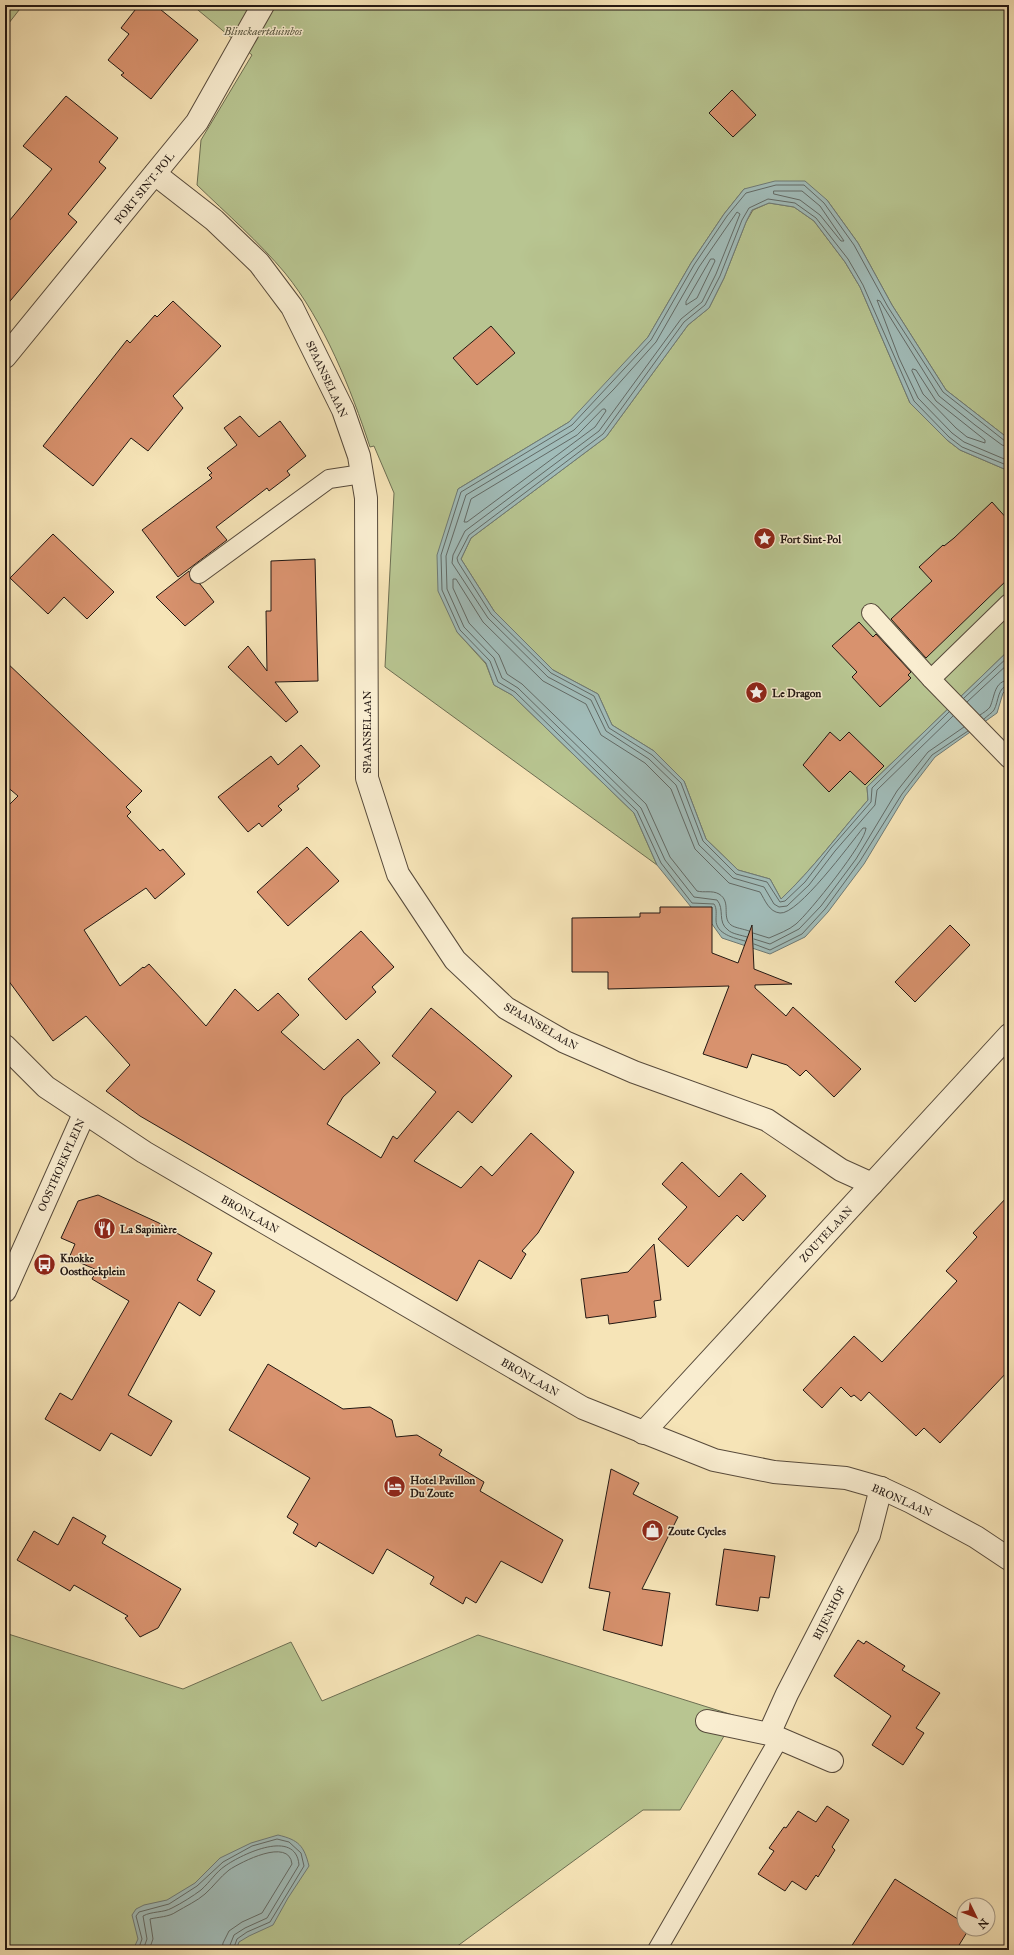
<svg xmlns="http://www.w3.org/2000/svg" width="1014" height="1955" viewBox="0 0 1014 1955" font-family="'IM FELL Great Primer',serif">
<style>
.green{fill:#b8c591;stroke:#6d6e52}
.water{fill:#a1bcb9;stroke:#6e7a76}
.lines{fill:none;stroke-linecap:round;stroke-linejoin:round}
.shore{stroke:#626a66;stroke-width:1}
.building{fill:#d8926e;stroke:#221712}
.service-casing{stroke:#574a3b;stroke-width:20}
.minor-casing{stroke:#574a3b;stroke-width:24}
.tertiary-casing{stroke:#574a3b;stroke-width:24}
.service{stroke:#f9edd0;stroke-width:18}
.minor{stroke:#f9edd0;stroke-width:22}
.tertiary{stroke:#f9edd0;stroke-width:22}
.labels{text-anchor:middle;stroke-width:3;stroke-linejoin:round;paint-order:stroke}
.park-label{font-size:11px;font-style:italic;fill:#56543e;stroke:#f9edd0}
.street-label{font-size:11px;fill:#221712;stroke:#f9edd0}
.poi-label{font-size:11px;font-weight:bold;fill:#221712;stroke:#f9edd0;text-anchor:start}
</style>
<rect width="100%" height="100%" fill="#f6e4b7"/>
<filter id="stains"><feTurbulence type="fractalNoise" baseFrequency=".005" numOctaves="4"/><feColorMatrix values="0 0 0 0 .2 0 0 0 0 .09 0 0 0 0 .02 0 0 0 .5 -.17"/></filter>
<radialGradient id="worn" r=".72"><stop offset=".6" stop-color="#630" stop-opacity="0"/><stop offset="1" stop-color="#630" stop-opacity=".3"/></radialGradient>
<g class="green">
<polygon points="5,5 23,5 5,28"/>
<path d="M192,5H1009V439L946,390L892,305L858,243L827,200L744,189L724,214L691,263L648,337L607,383L569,422L458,489L457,632L486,664L494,685L512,695L634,813L657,865L385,667L394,493L374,446L370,447C351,389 324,321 285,273C259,242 227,214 197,185L201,140L252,55Z"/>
<path d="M769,203L794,207L814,221L845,262L860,287L910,403L947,440L960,450L1009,471V650L867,787L868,800C839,833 813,869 781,899L770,879L738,870L706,839L684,781L654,751L612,725L598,694L553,670L494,611L461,559L471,538L606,437L688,325L709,308L724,278L746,222L753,210Z"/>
<polygon points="5,1633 183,1689 291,1642 322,1701 478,1635 736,1716 680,1810 643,1810 452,1950 5,1950"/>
</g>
<g class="water">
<path d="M775,181H805L827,200L858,243L892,305L946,390L1009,439V471L960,450L947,440L910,403L860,287L845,262L814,221L794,207L769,203L752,210L746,222L724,278L709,308L688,325L606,437L471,538L461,559L494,611L553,670L598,694L612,725L654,751L684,781L706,839L738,870L770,879L781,899C813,869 839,833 868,800L867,787L1009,650V688L1003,693L997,713L935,757L905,796L864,864L828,912L805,937L770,954L722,938L712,924L691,907L657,865L634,813L512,695L494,685L486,663L457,632L438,591L437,555L458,489L569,422L648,337L691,263L724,214L744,189Z"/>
<path d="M278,1835C299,1840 304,1846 309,1866L288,1898L273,1925L249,1936L239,1942L236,1950H133L138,1939L132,1915L136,1909L144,1905L167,1900L195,1883L220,1858L251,1843Z"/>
</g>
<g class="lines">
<g class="shore">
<polygon points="774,191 802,191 820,206 844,241 841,241 820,215 800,200 774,194"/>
<polygon points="711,259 714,259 715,261 697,298 686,305 686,302"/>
<polygon points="913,369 916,370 936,401 985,440 985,443 967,437 956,428 923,394 912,371"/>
<polygon points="603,409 605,409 606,411 595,427 467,522 464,522 471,499 577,435"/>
<polyline points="1009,447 1002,445 975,425 939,396 880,301 877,300 899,358 918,398 952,433 964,442 1009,461"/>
<polyline points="964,698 1009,656"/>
<polyline points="967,702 1009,663"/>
<polyline points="949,712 872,788 871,802 831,848 805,882 785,901 780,902 767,882 736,874 703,841 681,783 652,755 609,728 594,696 551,673 491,614 458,562 457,558 469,535 603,434 684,322 705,305 720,276 742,220 749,208 768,199 795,203 816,218 848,259 863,285 914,401 949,437 962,447 1009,466"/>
<path d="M980,715C983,713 988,710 990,707C995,696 994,681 1009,680"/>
<path d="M984,719C987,716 992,713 994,710C999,701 997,687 1009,685"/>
<path d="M749,931C744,929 735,928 731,925C721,917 732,902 719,894C712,890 704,893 697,891L670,857L646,804L522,684L507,674L499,655L469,623L453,588V579H456L483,622L543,681L586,704L601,735L645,763L671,789L695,849L729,883L760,892C765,900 769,912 780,913C798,915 850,844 863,828H866C866,842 809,913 796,924C789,930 778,934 769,938L753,933"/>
<path d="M747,937C741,935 732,934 728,930C717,922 725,909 717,900L694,897L665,860L641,808L518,688L502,678L494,658L464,627L447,589L446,556L466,495L574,430L614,389L656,342L699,267L737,212L740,214L716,274L702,302L681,319L599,431L465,531L453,555L452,563L488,618L548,677L591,700L606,731L649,759L676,785L699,845L733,878L764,887L774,904L779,907L787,906L809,885L835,851L875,805L877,790L953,716"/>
<polyline points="754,939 770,944 799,929 821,906 856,859 897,791 928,752 964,727"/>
<path d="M745,941C734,938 716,934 716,920C716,914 717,908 714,904L692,903L661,863L637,811L515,692L498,682L490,661L460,630L442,590L441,555L461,492L572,425L651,340L694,265L727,216L746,193L776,185H804L824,203L854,245L888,307L943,392L1005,441L1009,442"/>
<polyline points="754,944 770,950 802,934 825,909 860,861 902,794 932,755 968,731"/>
<polyline points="138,1950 142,1939 136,1916 139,1912 169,1904 197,1886 223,1862 252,1846 277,1839 289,1842 301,1853 304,1866 270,1922 247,1932 237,1939 233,1950"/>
<path d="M143,1950L147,1939L143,1916C152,1911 163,1913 172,1908C182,1903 193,1896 201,1890C210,1882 216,1872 225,1866C242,1854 296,1828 299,1865L267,1918L245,1928L234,1935L228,1950"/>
<path d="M149,1950L153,1939L150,1919C158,1917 169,1917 176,1912C186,1906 197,1901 205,1894C213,1887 220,1877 229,1870C241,1862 289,1837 292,1864L262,1913L242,1922L229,1931L223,1943L222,1950"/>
</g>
</g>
<g class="building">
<polygon points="139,5 155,5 198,40 151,99 121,75 124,73 108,60 129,34 121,28"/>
<polygon points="732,90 756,115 733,137 709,113"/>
<polygon points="66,96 118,138 99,162 106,168 68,214 77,222 5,307 5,226 52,169 23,146"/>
<polygon points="173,301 221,346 173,396 183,408 148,451 131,438 93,486 43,446 127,340 130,343 155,315 157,317"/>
<polygon points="491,326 515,353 477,385 453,358"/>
<polygon points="240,416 259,437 280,421 306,456 287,471 290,475 269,491 267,488 216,527 227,540 178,577 142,530 212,478 209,475 212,473 207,468 237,445 224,428"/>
<polygon points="992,502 1009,521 1009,578 926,658 891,619 932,581 919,567 943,545 944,546 954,538"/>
<polygon points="53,534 114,592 87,619 64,597 48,614 10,578"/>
<polygon points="315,559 318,681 275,682 298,712 286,722 228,667 248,646 267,671 266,611 271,611 271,561"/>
<polygon points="189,571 191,580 200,584 214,602 185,626 156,597"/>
<polygon points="859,622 873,637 876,634 911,672 908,675 911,678 880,707 852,677 857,672 832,646"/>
<polygon points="5,661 142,791 126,807 131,812 127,816 160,851 163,849 185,874 155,899 146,888 84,930 120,986 143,967 144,968 149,964 206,1026 235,989 258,1011 278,993 299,1015 281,1032 324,1070 358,1039 380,1063 343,1097 327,1124 381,1158 393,1136 397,1139 436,1092 392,1056 431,1008 512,1076 472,1123 458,1111 414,1161 461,1188 481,1166 492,1176 531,1133 574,1172 538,1233 522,1251 526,1254 511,1279 479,1260 457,1301 140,1116 106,1091 130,1065 86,1016 53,1041 5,976 5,809 18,796 5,785"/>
<polygon points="830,732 840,741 849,732 884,766 865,785 850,771 829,792 803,765"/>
<polygon points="301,745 320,766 297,786 299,789 278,806 282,810 262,827 259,823 248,832 218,797 271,756 278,765"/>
<polygon points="307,847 339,881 288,926 257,892"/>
<polygon points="660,907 712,907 712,953 738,963 752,925 754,969 792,984 755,985 755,988 786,1016 793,1007 861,1069 834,1097 806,1070 800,1076 787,1065 752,1054 747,1068 703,1054 729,986 608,989 608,972 572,972 572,918 640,917 640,913 660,913"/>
<polygon points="950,925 970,945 915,1002 895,982"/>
<polygon points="361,931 394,967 372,987 376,992 346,1020 308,979"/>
<polygon points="682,1162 719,1197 741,1173 766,1196 743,1221 737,1215 688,1267 658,1239 687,1207 662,1184"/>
<polygon points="98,1195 159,1223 212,1253 197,1280 215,1291 200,1316 179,1302 128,1395 172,1421 151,1456 111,1433 100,1451 45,1419 60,1393 72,1400 129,1301 92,1279 97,1270 69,1258 75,1244 61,1238 78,1201"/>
<polygon points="1009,1195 1009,1370 940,1443 924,1428 916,1436 869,1392 861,1401 854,1395 851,1397 841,1387 822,1408 803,1390 854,1336 882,1362 957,1281 946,1271 977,1237 973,1233"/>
<polygon points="654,1244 661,1300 654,1301 656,1317 609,1324 608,1315 586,1318 581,1279 628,1272"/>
<polygon points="268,1364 343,1409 370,1407 392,1420 396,1437 417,1435 442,1450 439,1455 484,1482 480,1491 563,1540 542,1583 501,1561 476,1603 466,1597 463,1604 430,1584 434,1577 387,1549 373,1574 319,1542 316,1547 293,1533 298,1524 287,1517 310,1478 229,1430"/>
<polygon points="611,1469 639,1483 633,1494 678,1517 642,1589 670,1593 662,1646 603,1630 610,1592 589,1588"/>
<polygon points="73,1517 106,1536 102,1543 181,1589 158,1628 140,1637 125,1618 128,1616 74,1585 70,1591 17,1560 34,1531 58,1545"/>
<polygon points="724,1549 775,1556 769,1598 760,1597 758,1611 716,1605"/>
<polygon points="858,1640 864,1644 866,1641 905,1666 902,1670 940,1693 916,1728 924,1733 903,1765 872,1745 891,1716 834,1676"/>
<polygon points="827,1806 849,1820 832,1847 835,1850 818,1877 816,1875 806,1890 792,1881 785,1891 758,1874 774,1851 769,1848 784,1827 786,1828 798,1811 816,1822"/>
<polygon points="895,1879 964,1923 964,1929 969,1929 956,1950 849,1950"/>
</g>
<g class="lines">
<defs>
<g id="service">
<polyline points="199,574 329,479 362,474"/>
<polyline points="1009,603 931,679 1009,759"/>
<polyline points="871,613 931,679"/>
<polyline points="657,1950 779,1739"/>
</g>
<g id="minor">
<polyline points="155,174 214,220 259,263 292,307 343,410 359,456 366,498 367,778 398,874 455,960 506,1008 565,1042 634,1072 767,1120 841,1170 872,1184"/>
<polyline points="5,357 197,122 263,5"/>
<polyline points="5,1291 84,1114"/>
<polyline points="707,1721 769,1734 832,1761"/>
<polyline points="769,1734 787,1694 869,1535 881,1488"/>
</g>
<g id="tertiary">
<polyline points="5,1046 46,1087 144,1152 583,1408 714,1460 774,1472 846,1478 881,1488 911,1502 976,1537 1009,1559"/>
<polyline points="643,1433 1009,1035"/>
</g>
</defs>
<use href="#service" class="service-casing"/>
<use href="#minor" class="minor-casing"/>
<use href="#tertiary" class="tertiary-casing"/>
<use href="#service" class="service"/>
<use href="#minor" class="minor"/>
<use href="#tertiary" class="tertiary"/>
</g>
<defs>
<symbol id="sight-disc" viewBox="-11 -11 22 22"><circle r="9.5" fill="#8f2418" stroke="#f9edd0"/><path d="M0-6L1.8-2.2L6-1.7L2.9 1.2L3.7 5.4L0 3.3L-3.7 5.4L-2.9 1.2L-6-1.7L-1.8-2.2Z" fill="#fff"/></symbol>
<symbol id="restaurant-disc" viewBox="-11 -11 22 22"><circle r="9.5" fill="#8f2418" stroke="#f9edd0"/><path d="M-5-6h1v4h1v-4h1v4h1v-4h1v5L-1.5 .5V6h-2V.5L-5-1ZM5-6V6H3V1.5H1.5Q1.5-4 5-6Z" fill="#fff"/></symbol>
<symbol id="bus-disc" viewBox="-11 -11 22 22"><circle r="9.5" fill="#8f2418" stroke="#f9edd0"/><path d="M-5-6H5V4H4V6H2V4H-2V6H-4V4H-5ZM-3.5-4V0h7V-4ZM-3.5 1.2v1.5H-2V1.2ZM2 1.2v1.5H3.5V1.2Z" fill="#fff"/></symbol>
<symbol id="hotel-disc" viewBox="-11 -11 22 22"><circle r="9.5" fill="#8f2418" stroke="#f9edd0"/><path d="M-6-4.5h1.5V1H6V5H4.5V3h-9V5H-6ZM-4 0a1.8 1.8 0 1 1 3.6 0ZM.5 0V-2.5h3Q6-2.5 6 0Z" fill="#fff"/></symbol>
<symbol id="shop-disc" viewBox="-11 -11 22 22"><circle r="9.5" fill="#8f2418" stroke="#f9edd0"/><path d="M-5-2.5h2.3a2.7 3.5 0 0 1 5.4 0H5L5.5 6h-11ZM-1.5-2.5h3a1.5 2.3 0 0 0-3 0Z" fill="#fff"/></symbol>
</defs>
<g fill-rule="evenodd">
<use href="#sight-disc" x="752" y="526" width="25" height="25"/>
<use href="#sight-disc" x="744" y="680" width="25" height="25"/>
<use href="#restaurant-disc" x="92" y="1216" width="25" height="25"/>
<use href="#bus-disc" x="32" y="1252" width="25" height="25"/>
<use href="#hotel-disc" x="382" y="1474" width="25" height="25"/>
<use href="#shop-disc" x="640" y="1518" width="25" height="25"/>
</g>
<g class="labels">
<g class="park-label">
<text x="263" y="35">Blinckaertduinbos</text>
</g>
<g class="street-label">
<text transform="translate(144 188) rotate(-51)" y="4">FORT SINT-POL</text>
<text transform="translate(327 379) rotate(65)" y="4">SPAANSELAAN</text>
<text transform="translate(367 732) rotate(-90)" y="4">SPAANSELAAN</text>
<text transform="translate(541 1026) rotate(30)" y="4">SPAANSELAAN</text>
<text transform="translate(61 1165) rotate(-66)" y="4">OOSTHOEKPLEIN</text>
<text transform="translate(250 1214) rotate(30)" y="4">BRONLAAN</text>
<text transform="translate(826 1234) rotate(-47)" y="4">ZOUTELAAN</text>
<text transform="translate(530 1377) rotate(30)" y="4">BRONLAAN</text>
<text transform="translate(902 1500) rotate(24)" y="4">BRONLAAN</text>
<text transform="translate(829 1613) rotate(-63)" y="4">BIJENHOF</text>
</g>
<g class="poi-label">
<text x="780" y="543">Fort Sint-Pol</text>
<text x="772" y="697">Le Dragon</text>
<text x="120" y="1233">La Sapinière</text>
<text x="60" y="1262">Knokke<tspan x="60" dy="13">Oosthoekplein</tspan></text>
<text x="410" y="1484">Hotel Pavillon<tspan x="410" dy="13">Du Zoute</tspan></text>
<text x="668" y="1535">Zoute Cycles</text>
</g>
</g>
<rect width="1014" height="1955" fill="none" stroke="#f6e4b7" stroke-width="20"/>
<rect x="6" y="6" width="1002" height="1943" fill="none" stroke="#221712" stroke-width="2"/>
<rect x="10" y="10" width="994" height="1935" fill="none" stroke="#221712"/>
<g transform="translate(976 1917) rotate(133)"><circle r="19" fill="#f9edd0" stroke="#a39784"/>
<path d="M0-3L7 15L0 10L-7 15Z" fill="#8f2418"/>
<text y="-6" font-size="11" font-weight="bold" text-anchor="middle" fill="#221712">N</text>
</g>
<rect width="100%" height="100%" filter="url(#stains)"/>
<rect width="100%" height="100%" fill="url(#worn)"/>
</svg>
